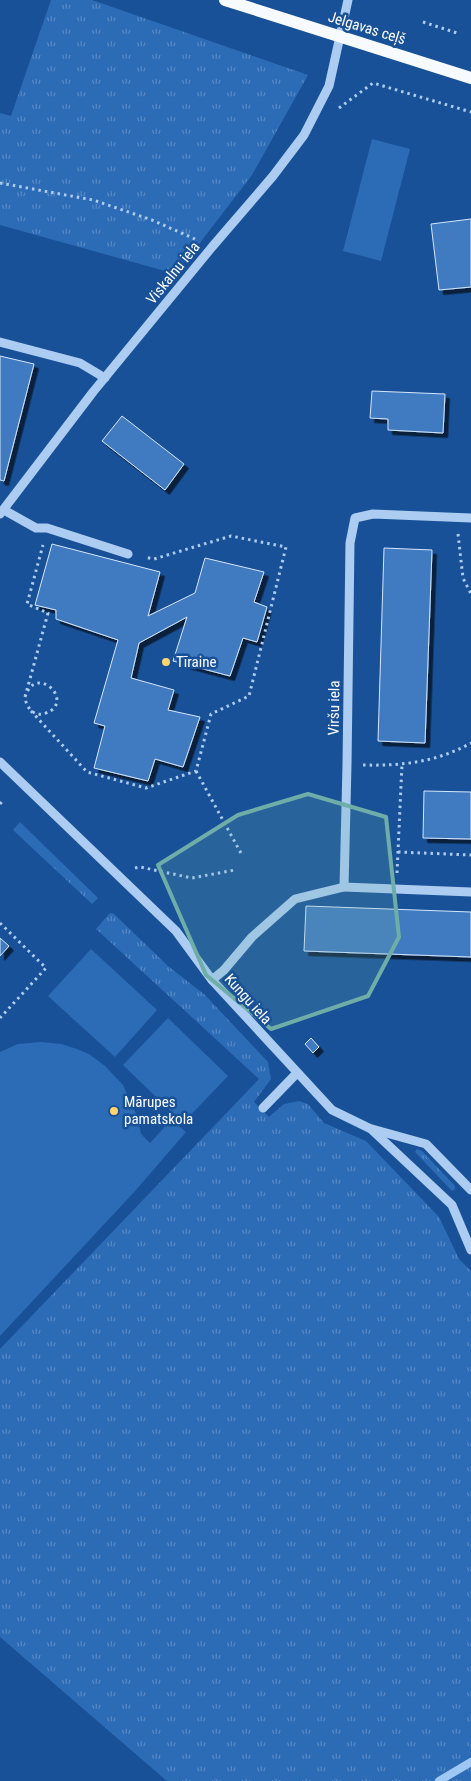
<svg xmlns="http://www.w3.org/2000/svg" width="471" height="1781" viewBox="0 0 471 1781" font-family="'Roboto Condensed',sans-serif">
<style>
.grass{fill:url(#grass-tufts)}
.garden{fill:#2c6bb6}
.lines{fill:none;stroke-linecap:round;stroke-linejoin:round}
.stream{stroke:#9fc7f3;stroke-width:8}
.building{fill:#417ac0;stroke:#d4e6fc;filter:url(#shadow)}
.path{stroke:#acccf1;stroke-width:3;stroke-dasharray:2.5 4;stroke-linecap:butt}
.minor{stroke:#acccf1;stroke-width:9}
.major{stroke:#f7faff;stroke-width:12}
.marked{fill:#6fada8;fill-opacity:0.2;stroke:#6fada8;stroke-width:4;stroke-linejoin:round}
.poi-dot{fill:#ffd46d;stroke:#185198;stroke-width:2}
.labels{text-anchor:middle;stroke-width:5;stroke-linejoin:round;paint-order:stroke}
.street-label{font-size:15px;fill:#fff;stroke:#185198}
.poi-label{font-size:15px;fill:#fff;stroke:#185198;text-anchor:start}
</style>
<defs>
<pattern id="grass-tufts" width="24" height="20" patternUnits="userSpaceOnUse" patternTransform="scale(1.25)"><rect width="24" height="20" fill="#2c6bb6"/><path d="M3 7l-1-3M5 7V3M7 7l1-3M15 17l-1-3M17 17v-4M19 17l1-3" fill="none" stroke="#5689c5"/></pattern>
<filter id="shadow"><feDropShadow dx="4.5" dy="4.5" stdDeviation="0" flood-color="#0009"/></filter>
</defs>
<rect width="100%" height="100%" fill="#185198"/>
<g class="grass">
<polygon points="51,0 92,0 308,75 252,175 176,274 0,225 0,113 11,116"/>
<polygon points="20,822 98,898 92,904 13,830"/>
<polygon points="110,913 114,914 168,966 205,995 268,1062 271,1079 254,1102 269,1117 284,1104 299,1101 308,1104 324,1123 366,1141 439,1217 459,1259 471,1271 471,1781 167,1781 0,1637 0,1349 259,1079 96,929"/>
<polygon points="417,1149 422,1151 455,1186 455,1189 452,1191 415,1152"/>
</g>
<g class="garden">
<polygon points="372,139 410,149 381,261 343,251"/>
<polygon points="91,949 157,1010 115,1057 48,996"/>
<polygon points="168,1018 228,1076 183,1123 123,1065"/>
<polygon points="41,1042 61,1044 77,1049 89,1054 105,1066 123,1085 137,1116 141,1134 150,1143 171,1120 186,1132 136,1190 0,1336 0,1052 18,1044"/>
</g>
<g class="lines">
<polyline class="stream" points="439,1781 471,1762"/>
</g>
<g class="building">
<polygon points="471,219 471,287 439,290 431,224"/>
<polygon points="0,356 34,364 4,481 0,480"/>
<polygon points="372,391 445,394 443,433 388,430 388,419 370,418"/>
<polygon points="122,416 184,464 165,490 102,441"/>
<polygon points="52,544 160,572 148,616 195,593 205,558 264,572 254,602 267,607 257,642 243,638 230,676 173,661 187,617 139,643 131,678 174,690 168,710 200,717 183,767 155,759 148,781 94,768 105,726 94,723 118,640 56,619 56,610 35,605"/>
<polygon points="384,548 432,550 425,743 378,741"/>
<polygon points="424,791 471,792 471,839 423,838"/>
<polygon points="306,906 471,912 471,957 304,951"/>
<polygon points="0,938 9,946 0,956"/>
<polygon points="311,1038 319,1047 313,1053 305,1044"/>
</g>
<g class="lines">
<g class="path">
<polyline points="423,22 457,33"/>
<polyline points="339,108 373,83 471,112"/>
<polyline points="0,183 93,200 152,220 195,239"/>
<polyline points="458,534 463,578 471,594"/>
<path d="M25,697C36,662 76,702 46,713C35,718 26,708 25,697L48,613L27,604L43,545"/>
<polyline points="31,711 87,772 146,788 196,771 211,714 249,696 286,547 231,536 154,559 144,557"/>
<path d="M363,765C402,766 437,762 471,743"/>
<polyline points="196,771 242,855"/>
<polyline points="0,804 4,799"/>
<polyline points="398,852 471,855"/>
<polyline points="135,868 140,867 192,878 235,870"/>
<polyline points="397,873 402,764"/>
<polyline points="0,923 46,968 0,1018"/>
</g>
<g class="minor">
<polyline points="0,342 80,363 105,378"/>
<polyline points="4,510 36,528 47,528 128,554"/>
<polyline points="0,514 93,392 212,247 273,176 304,135 329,86 348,0"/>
<polyline points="471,518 373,514 355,518 350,543 347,765 344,887 471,892"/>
<polyline points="0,762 176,931 212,980 332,1110 371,1129 452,1205 471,1250"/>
<polyline points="212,980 224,970 252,937 295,899 344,887"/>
<polyline points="263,1108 297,1073"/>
<polyline points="372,1129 426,1144 471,1190"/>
</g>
<polyline class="major" points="225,0 471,78"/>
</g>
<path class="marked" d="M308,794L386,817L399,937L368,996L271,1029L206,975L158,865L238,815Z"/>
<g class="poi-dot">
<circle cx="166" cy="662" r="5"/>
<circle cx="114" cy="1111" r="5"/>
</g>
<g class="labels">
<g class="street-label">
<text transform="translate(367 28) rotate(17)" y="5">Jelgavas ceļš</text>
<text transform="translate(173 273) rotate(-51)" y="5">Viskalnu iela</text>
<text transform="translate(334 708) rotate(-89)" y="5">Viršu iela</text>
<text transform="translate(248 999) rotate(48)" y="5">Kungu iela</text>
</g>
<g class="poi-label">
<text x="176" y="667">Tīraine</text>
<text x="124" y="1107">Mārupes<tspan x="124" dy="17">pamatskola</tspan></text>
</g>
</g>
</svg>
